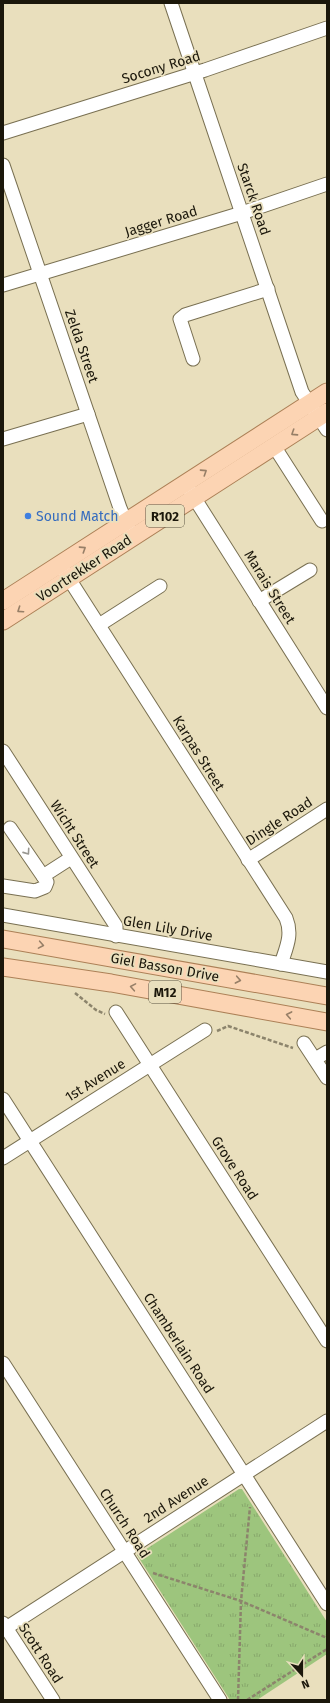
<svg xmlns="http://www.w3.org/2000/svg" width="330" height="1703" viewBox="0 0 330 1703" font-family="'Fira Sans',sans-serif">
<style>
.grass{fill:url(#grass-tufts)}
.lines{fill:none;stroke-linecap:round;stroke-linejoin:round}
.minor-casing{stroke:#797052;stroke-width:15}
.major-casing{stroke:#ac8057;stroke-width:19}
.path{stroke:#8c846c;stroke-width:2.5;stroke-dasharray:4 2;stroke-linecap:butt}
.minor{stroke:#fff;stroke-width:13}
.major{stroke:#fcd4b3;stroke-width:17}
.oneway{stroke:#977f67}
.oneway2{stroke:#989791}
.shop-dot{fill:#3f7fe0;stroke:#e9dfbd;stroke-width:1.5}
.labels{text-anchor:middle;stroke-width:3.5;stroke-linejoin:round;paint-order:stroke}
.shield{fill:#e9dfbd;stroke:#595340;stroke-width:1}
.shield-label{font-size:13px;font-weight:bold;fill:#1b170b}
.street-label{font-size:14px;fill:#1b170b;stroke:#e9dfbd}
.shop-label{font-size:14px;fill:#366cbe;stroke:#e9dfbd;text-anchor:start}
</style>
<defs>
<pattern id="grass-tufts" width="24" height="20" patternUnits="userSpaceOnUse"><rect width="24" height="20" fill="#9dc57d"/><path d="M3 7l-1-3M5 7V3M7 7l1-3M15 17l-1-3M17 17v-4M19 17l1-3" fill="none" stroke="#87a86b"/></pattern>
</defs>
<rect width="100%" height="100%" fill="#e9dfbd"/>
<polygon class="grass" points="239,1489 242,1489 327,1622 327,1654 257,1700 230,1700 137,1555"/>
<g class="lines">
<defs>
<g id="minor">
<polyline points="171,3 302,392 327,430"/>
<polyline points="3,133 205,70 327,28"/>
<polyline points="3,165 120,508 129,529"/>
<polyline points="3,285 242,213 327,184"/>
<polyline points="193,359 180,319 185,315 268,289"/>
<polyline points="3,439 88,414"/>
<polyline points="274,446 322,521"/>
<polyline points="190,491 327,708"/>
<path d="M64,571L286,918C293,935 286,948 281,964"/>
<polyline points="259,601 310,570"/>
<polyline points="99,625 160,586"/>
<polyline points="3,751 116,926 116,936"/>
<polyline points="248,860 327,809"/>
<polyline points="43,876 71,858"/>
<polyline points="3,886 35,891 45,887 47,882 10,828"/>
<polyline points="3,915 327,972"/>
<polyline points="116,1012 327,1341"/>
<polyline points="304,1043 327,1078"/>
<polyline points="315,1059 327,1052"/>
<polyline points="3,1099 327,1604"/>
<polyline points="3,1158 205,1030"/>
<polyline points="3,1363 220,1700"/>
<polyline points="3,1623 53,1700"/>
<polyline points="3,1630 327,1421"/>
</g>
<g id="major">
<polyline points="3,601 327,392"/>
<polyline points="3,621 327,412"/>
<polyline points="3,939 327,996"/>
<polyline points="3,967 111,983 327,1022"/>
</g>
</defs>
<use href="#minor" class="minor-casing"/>
<use href="#major" class="major-casing"/>
<g class="path">
<polyline points="75,993 96,1010 105,1014"/>
<polyline points="217,1031 228,1026 293,1048"/>
<polyline points="153,1573 241,1601 327,1638"/>
<polyline points="238,1700 241,1601 250,1507"/>
<polyline points="247,1700 327,1649"/>
</g>
<use href="#minor" class="minor"/>
<use href="#major" class="major"/>
</g>
<defs><path id="oneway-chevron" d="M-2-3.5L2.5 0L-2 3.5" fill="none" stroke-width="1.6" stroke-linecap="round" stroke-linejoin="round"/></defs>
<g class="oneway">
<use href="#oneway-chevron" transform="translate(294 433) rotate(147)"/>
<use href="#oneway-chevron" transform="translate(204 472) rotate(-33)"/>
<use href="#oneway-chevron" transform="translate(83 549) rotate(-33)"/>
<use href="#oneway-chevron" transform="translate(20 610) rotate(146)"/>
<use href="#oneway-chevron" transform="translate(41 945) rotate(10)"/>
<use href="#oneway-chevron" transform="translate(238 980) rotate(11)"/>
<use href="#oneway-chevron" transform="translate(133 987) rotate(-170)"/>
<use href="#oneway-chevron" transform="translate(289 1015) rotate(-169)"/>
</g>
<use class="oneway2" href="#oneway-chevron" transform="translate(27 852) rotate(55)"/>
<circle class="shop-dot" cx="28" cy="516" r="4"/>
<g class="labels">
<g class="shield">
<rect x="146" y="505" width="38" height="22" rx="3"/>
<rect x="149" y="981" width="32" height="22" rx="3"/>
</g>
<g class="shield-label">
<text x="165" y="521">R102</text>
<text x="165" y="997">M12</text>
</g>
<g class="street-label">
<text transform="translate(161 67) rotate(-17)" y="5">Socony Road</text>
<text transform="translate(254 199) rotate(71)" y="5">Starck Road</text>
<text transform="translate(161 221) rotate(-17)" y="5">Jagger Road</text>
<text transform="translate(82 346) rotate(71)" y="5">Zelda Street</text>
<text transform="translate(84 568) rotate(-33)" y="5">Voortrekker Road</text>
<text transform="translate(270 587) rotate(58)" y="5">Marais Street</text>
<text transform="translate(199 753) rotate(58)" y="5">Karpas Street</text>
<text transform="translate(279 821) rotate(-33)" y="5">Dingle Road</text>
<text transform="translate(75 834) rotate(57)" y="5">Wicht Street</text>
<text transform="translate(168 928) rotate(10)" y="5">Glen Lily Drive</text>
<text transform="translate(165 967) rotate(10)" y="5">Giel Basson Drive</text>
<text transform="translate(95 1080) rotate(-32)" y="5">1st Avenue</text>
<text transform="translate(235 1168) rotate(57)" y="5">Grove Road</text>
<text transform="translate(179 1343) rotate(57)" y="5">Chamberlain Road</text>
<text transform="translate(176 1499) rotate(-33)" y="5">2nd Avenue</text>
<text transform="translate(125 1523) rotate(57)" y="5">Church Road</text>
<text transform="translate(41 1653) rotate(57)" y="5">Scott Road</text>
</g>
<g class="shop-label">
<text x="36" y="521">Sound Match</text>
</g>
</g>
<rect width="330" height="1703" fill="none" stroke="#1b170b" stroke-width="8"/>
<g transform="translate(302 1675) rotate(159)" stroke="#e9dfbd" stroke-width="3" paint-order="stroke">
<path d="M0-3L7 15L0 10L-7 15Z" fill="#1b170b"/>
<text y="-6" font-size="11" font-weight="bold" text-anchor="middle" fill="#1b170b">N</text>
</g>
</svg>
